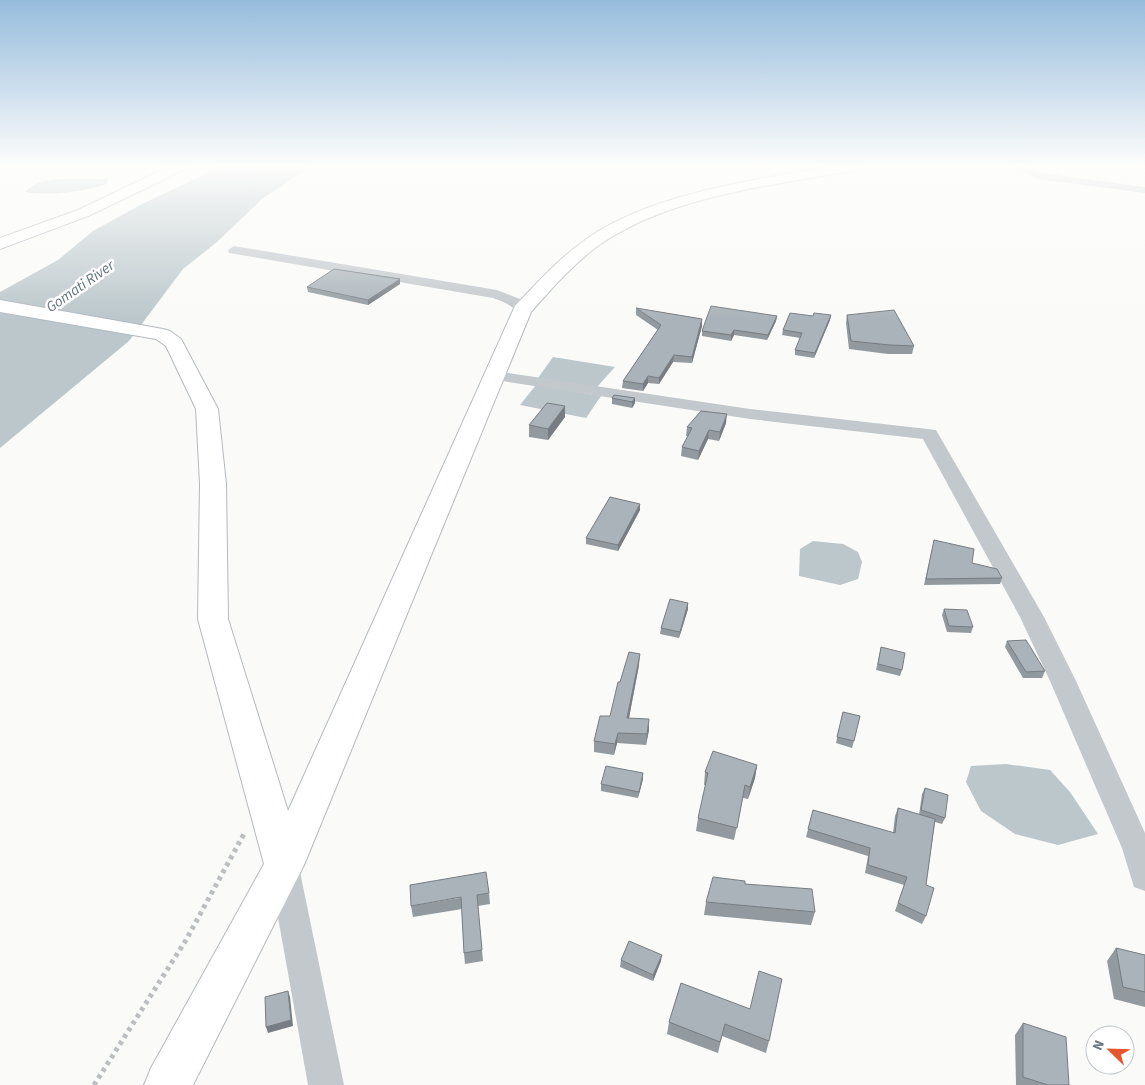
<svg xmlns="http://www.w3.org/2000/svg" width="1145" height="1085" viewBox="0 0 1145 1085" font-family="'Source Sans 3',sans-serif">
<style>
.water{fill:#bbc7cb}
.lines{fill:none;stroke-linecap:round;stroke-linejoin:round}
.secondary-casing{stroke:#b3babf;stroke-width:2}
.path{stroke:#bbbfc2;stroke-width:5;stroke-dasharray:4 4;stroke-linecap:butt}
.street{fill:#c3c8cc;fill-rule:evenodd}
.secondary{fill:#fff;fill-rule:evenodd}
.wall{fill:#929a9f}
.shaded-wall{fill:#777d82}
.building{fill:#aab3b9;stroke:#777d82}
.labels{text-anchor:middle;stroke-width:5;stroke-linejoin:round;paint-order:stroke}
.far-water-label{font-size:15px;font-style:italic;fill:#60757c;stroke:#fff}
</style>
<rect width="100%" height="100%" fill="#fafaf8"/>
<g class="water">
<polygon points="220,167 310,167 262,199 217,242 183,269 129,341 0,448 0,292 58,260 93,231 142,204"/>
<path d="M108,179L107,184C85,192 48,196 25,192C41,173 84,180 108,179Z"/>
<polygon points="553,357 615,367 597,387 538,378"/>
<polygon points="536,385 601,396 586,418 520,405"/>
<polygon points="813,541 843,544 858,552 862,562 858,579 840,585 799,576 800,549"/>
<polygon points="1006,764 1050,770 1070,792 1098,834 1058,845 1015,834 981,811 966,782 971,766"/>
</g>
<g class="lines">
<defs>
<g id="secondary">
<polygon points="168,167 186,167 184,170 88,216 0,249 0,238 78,210"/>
<path d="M828,167H860L853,171C771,185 672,196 602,243C575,262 553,287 531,312L304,865L193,1085H144L151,1068L264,864L198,619L200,484L196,409L166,346L156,339L0,312V300L163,329L170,331L181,339L218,409L226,484L228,619L288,811L515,306C538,282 560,257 588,238C651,194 752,180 828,167Z"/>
</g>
</defs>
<use href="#secondary" class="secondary-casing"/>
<polyline class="path" points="94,1085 186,940 245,832"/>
<g class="street">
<polygon points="1014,167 1028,167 1041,173 1145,187 1145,193 1039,179"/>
<path d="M234,246L497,290L520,299L529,310L527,313C517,316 517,310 509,305C505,302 498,300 493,298L229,253L228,250Z"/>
<polygon points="495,371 750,409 936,430 1044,617 1076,681 1145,833 1145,891 1134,887 1122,848 1050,681 1020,617 923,439 750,419 489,379 487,376 489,373"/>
<polygon points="284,853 295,857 299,867 344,1085 308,1085 269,867 273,857"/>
</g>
<use href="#secondary" class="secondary"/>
</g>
<g class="wall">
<polygon points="400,284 368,305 308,292 307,287"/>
<polygon points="636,308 702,319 702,326 692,363 673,362 659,384 648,383 643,391 622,388 623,381 658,330 636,315"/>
<polygon points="831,315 830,320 814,358 795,355 795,350 800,338 782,335 783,330 813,316"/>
<polygon points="847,315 914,346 912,354 888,354 849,349 846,323"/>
<polygon points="777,316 776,321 767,340 734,335 731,341 702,336 702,331"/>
<polygon points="612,398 635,398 635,403 632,408 612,404"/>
<polygon points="565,406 565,417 548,440 529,437 529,425"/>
<polygon points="726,423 719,441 708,439 698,460 681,456 682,447 688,436 686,436 687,427"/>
<polygon points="640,510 618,551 586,544 586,538"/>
<polygon points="934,540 972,563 1002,578 1000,584 924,585"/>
<polygon points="688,603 688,609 679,638 660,634 661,628"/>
<polygon points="944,609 973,627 971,633 947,632 942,615"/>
<polygon points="1007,641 1045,671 1042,678 1023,678 1005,647"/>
<polygon points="881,647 902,670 900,676 876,670"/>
<polygon points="639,665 629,718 649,730 646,745 617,743 614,755 594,752 594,741 610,716 620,682"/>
<polygon points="843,712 854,741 852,748 836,743"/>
<polygon points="757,765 755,778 748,799 743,798 734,840 696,831 698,818 706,785 704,785 705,772"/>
<polygon points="643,779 638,798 601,791 601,784"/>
<polygon points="925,788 945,818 942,824 935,822 926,885 926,916 922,924 895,911 904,885 865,873 868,856 806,837 813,810 893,833 895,816 898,808 919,815 922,794"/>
<polygon points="489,893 490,904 478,906 483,961 465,964 464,953 462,909 413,917 411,906"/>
<polygon points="706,902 815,912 811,925 704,915"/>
<polygon points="1116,948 1145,955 1145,1007 1114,999 1107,961"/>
<polygon points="621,960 661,961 653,981 620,967"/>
<polygon points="681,983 769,1041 766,1053 722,1036 718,1053 667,1034 669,1022"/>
<polygon points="1023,1023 1069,1085 1016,1085 1015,1035"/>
</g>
<g class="shaded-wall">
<polygon points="400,279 400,284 368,305 368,300"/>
<polygon points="831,315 830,320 814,358 815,353"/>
<polygon points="777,316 776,321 767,340 768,335"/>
<polygon points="702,319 702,326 692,363 692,357"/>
<polygon points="734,330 734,335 731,341 731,335"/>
<polygon points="674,355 673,362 659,384 659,378"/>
<polygon points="648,376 648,383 643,391 643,384"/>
<polygon points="635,398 635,403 632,408 632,402"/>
<polygon points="565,406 565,417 548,440 548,429"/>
<polygon points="727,414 726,423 719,441 720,432"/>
<polygon points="709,430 708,439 698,460 699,451"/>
<polygon points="640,504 640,510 618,551 618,545"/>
<polygon points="688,603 688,609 679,638 680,632"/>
<polygon points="640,654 639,665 627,728 627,718"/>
<polygon points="649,719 649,730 646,745 647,734"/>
<polygon points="618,733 617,743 614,755 615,744"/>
<polygon points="757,765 755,778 748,799 750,787"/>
<polygon points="643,773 643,779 638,798 639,792"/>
<polygon points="662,955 661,961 653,981 653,975"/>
<polygon points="288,991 290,997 293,1026 268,1033 266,1027"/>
</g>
<g class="building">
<polygon points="334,269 400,279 368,300 307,287"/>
<polygon points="711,306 777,316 768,335 734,330 731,335 702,331"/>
<polygon points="636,308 702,319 692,357 674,355 659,378 648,376 643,384 623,381 661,325"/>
<polygon points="894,310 914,346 890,345 851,341 847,315"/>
<polygon points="790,313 813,316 814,313 831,315 815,353 795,350 802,333 783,330"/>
<polygon points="614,395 635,398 632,402 612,398"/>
<polygon points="547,403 565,406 548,429 529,425"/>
<polygon points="701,411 727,414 720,432 709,430 699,451 682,447 692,428 687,427"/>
<polygon points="610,497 640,504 618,545 586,538"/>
<polygon points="934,540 974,549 972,563 997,569 1002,578 926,579"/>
<polygon points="670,599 688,603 680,632 661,628"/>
<polygon points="944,609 967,610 973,627 949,626"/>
<polygon points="1026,640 1045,671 1026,672 1007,641"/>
<polygon points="881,647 905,653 902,670 878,664"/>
<polygon points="629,652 640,654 627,718 649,719 647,734 618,733 615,744 594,741 600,716 610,716 618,682 620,682"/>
<polygon points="843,712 860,716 854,741 837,737"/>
<polygon points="713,751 757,765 750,787 745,785 737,828 698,818 708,773 705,772"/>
<polygon points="606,766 643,773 639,792 601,784"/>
<polygon points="925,788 948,795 945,818 921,810"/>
<polygon points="898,808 935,819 926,885 934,888 926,916 898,903 907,877 868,865 870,848 808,829 813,810 895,833"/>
<polygon points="486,872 489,893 477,895 482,950 464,953 461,897 411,906 410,885"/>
<polygon points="713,877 745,881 745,884 812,889 815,912 706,902"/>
<polygon points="629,941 662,955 653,975 621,960"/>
<polygon points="1116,948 1145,955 1145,992 1123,987"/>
<polygon points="759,971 782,979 769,1041 725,1024 720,1042 669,1022 681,983 750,1009"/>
<polygon points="288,991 291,1020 266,1027 265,997"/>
<polygon points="1023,1023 1066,1037 1069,1085 1048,1085 1023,1077"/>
</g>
<linearGradient id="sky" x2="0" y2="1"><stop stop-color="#96bcdc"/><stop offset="0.52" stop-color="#fdfdfc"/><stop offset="1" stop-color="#fdfdfc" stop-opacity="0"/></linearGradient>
<rect width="1145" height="319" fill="url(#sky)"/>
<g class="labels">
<g class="far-water-label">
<text transform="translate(80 286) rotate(-35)" y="5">Gomati River</text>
</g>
</g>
<g transform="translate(1110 1050) rotate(293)"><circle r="24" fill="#ffffff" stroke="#c1c8cd"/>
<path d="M0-4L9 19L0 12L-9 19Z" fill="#e4572e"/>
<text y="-8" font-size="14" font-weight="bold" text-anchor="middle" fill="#657683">N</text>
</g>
</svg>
